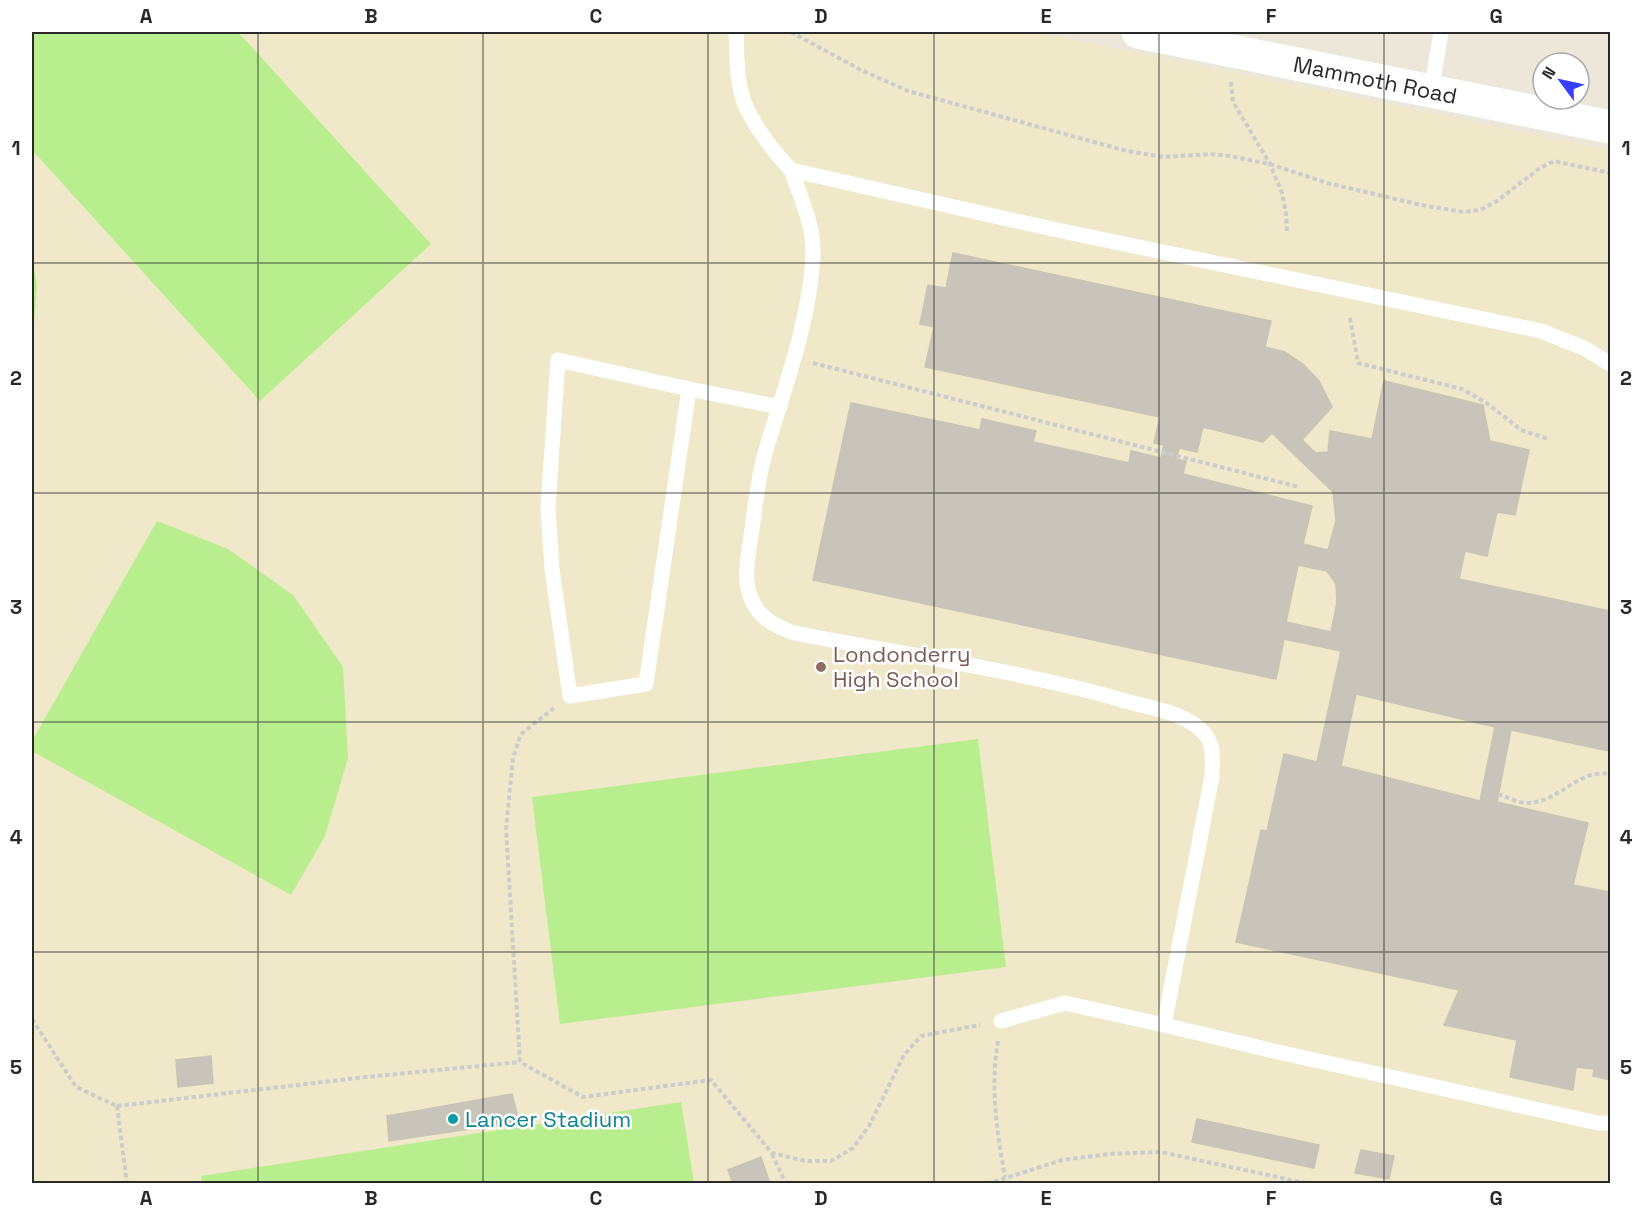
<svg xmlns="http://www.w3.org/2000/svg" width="1642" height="1215" viewBox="0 0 1642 1215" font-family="'Space Grotesk',sans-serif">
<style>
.education{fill:#efe8c9}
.pitch{fill:#b9ee8e}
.building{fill:#c8c4ba;stroke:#c8c4b4;stroke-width:1.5;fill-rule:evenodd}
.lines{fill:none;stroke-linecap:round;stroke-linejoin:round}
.path{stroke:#ccc;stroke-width:4;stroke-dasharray:4.5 3;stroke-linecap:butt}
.lane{stroke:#fff;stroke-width:15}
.secondary{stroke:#fff;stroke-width:33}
.grid{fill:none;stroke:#292929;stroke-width:1.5;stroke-opacity:0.55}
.education-dot{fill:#8d6e63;stroke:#fff;stroke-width:2}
.culture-dot{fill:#0f9aa8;stroke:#fff;stroke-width:2}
.labels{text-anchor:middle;stroke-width:5;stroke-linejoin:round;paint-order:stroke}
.street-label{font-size:22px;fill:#292929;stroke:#fff}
.education-label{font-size:22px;fill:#785e54;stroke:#fff;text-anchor:start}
.culture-label{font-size:22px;fill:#0d838f;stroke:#fff;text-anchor:start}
.neatline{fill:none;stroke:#292929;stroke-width:2}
.grid-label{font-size:20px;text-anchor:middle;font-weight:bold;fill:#292929}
</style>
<rect width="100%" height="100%" fill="#ede7da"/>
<polygon class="education" points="32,32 1037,32 1610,150 1610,1183 32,1183"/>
<g class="pitch">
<polygon points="37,32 238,32 431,244 260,401 32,150 32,36"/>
<polygon points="32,260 37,284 32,348"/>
<polygon points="157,521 228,549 293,595 343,667 348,758 325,836 291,895 32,751 32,741"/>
<polygon points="978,739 1006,967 560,1024 532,797"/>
<polygon points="681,1102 694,1183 202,1183 201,1176"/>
</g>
<g class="building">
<path d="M953,253L1271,321L1265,347L1285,352L1304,365L1319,381L1332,407L1302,440L1316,453L1328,452L1330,431L1372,439L1384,381L1483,405L1490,441L1529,450L1515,515L1497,512L1487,556L1465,551L1459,579L1610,611V744L1609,751L1511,730L1497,802L1588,823L1573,885L1610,892V1080L1593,1076L1594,1069L1576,1067L1573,1090L1510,1077L1517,1040L1444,1025L1459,990L1236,942L1261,830L1267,831L1284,754L1317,762L1341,651L1284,639L1276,679L813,580L851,403L980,430L982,419L1036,431L1033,442L1129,463L1131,451L1161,458L1164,445L1154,443L1160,417L925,367L934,327L920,324L928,285L946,288ZM1203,427L1263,442L1272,433L1333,492L1336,521L1328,550L1303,544L1312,506L1183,474L1186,461L1176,459L1179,448L1197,452ZM1298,565L1327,571L1336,584L1337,602L1331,632L1286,622ZM1356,694L1495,727L1480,801L1341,766Z"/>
<polygon points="211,1056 213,1083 178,1087 176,1060"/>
<polygon points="512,1094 519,1122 389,1141 387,1116"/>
<polygon points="1197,1119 1319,1145 1314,1168 1192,1142"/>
<polygon points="1361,1150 1394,1156 1389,1179 1355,1173"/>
<polygon points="761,1157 770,1184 733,1184 728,1170"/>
</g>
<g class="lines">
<g class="path">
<polyline points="791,32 861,70 908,91 1127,151 1163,157 1211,154 1229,156 1270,164 1327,183 1421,205 1464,212 1480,210 1497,201 1540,168 1554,161 1610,173"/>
<polyline points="1231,82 1233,102 1270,164 1282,193 1286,214 1287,233"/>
<polyline points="1350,318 1358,363 1462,389 1488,404 1521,430 1548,439"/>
<polyline points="813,363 1299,487"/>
<polyline points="554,708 521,734 513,758 506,829 520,1062 583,1097 711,1080 772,1153 805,1161 831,1161 853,1148 869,1126 904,1055 921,1036 980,1025"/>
<path d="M1498,794C1507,797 1520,804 1529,803C1561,801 1577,769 1610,774"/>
<polyline points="32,1019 76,1087 117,1106"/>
<path d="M998,1041C990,1087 997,1132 1005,1177"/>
<polyline points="117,1106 366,1077 520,1062"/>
<polyline points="117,1106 127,1184"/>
<polyline points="772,1154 786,1184"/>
<polyline points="987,1184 1062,1160 1109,1154 1161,1152 1310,1184"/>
</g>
<g class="lane">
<path d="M736,32C737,51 736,73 741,92C747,118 773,151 791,170L1043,227L1541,331L1584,348L1610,364"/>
<polyline points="1431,92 1441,32"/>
<path d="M791,170C800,196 814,225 813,254C810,324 783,390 764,457C758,480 755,505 752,529C750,547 744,569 748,588C753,614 771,625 794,633C907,655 1023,671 1133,703C1156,709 1188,714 1204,733C1215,745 1212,761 1212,776L1164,1025L1278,1052L1598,1123H1610"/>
<polyline points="689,389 646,684 570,696 552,569 548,507 558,360 689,389 780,407"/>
<polyline points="1001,1021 1065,1003 1164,1025"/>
</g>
<path class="secondary" id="s1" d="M1138,32L1610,127"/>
</g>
<path class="grid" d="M258,32V1184M483,32V1184M708,32V1184M934,32V1184M1159,32V1184M1384,32V1184M32,263H1610M32,493H1610M32,722H1610M32,952H1610"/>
<circle class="education-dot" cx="821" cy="667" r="6"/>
<circle class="culture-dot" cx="453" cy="1119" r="6"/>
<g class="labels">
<g class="street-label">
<text dy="8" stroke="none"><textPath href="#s1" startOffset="242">Mammoth Road</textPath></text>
</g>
<g class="education-label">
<text x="833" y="662">Londonderry<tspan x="833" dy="25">High School</tspan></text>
</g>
<g class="culture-label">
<text x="465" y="1127">Lancer Stadium</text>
</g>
</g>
<rect width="1642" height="1215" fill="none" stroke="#ffffff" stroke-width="66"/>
<g transform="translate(1561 81) rotate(303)"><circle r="28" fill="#ffffff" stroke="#a9a9a9" stroke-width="1.5"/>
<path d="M0-4.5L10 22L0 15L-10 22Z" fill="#353fff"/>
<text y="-9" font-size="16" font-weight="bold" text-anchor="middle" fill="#292929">N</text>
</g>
<rect x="33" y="33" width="1576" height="1149" class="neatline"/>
<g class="grid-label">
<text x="146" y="23">A</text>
<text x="371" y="23">B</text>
<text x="596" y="23">C</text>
<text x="821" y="23">D</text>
<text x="1046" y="23">E</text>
<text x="1271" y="23">F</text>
<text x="1496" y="23">G</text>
<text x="16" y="155">1</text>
<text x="1626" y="155">1</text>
<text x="16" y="385">2</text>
<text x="1626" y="385">2</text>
<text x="16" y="614">3</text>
<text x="1626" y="614">3</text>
<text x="16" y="844">4</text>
<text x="1626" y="844">4</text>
<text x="16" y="1074">5</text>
<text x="1626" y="1074">5</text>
<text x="146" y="1205">A</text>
<text x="371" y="1205">B</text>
<text x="596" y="1205">C</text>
<text x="821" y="1205">D</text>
<text x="1046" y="1205">E</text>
<text x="1271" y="1205">F</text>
<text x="1496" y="1205">G</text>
</g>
</svg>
